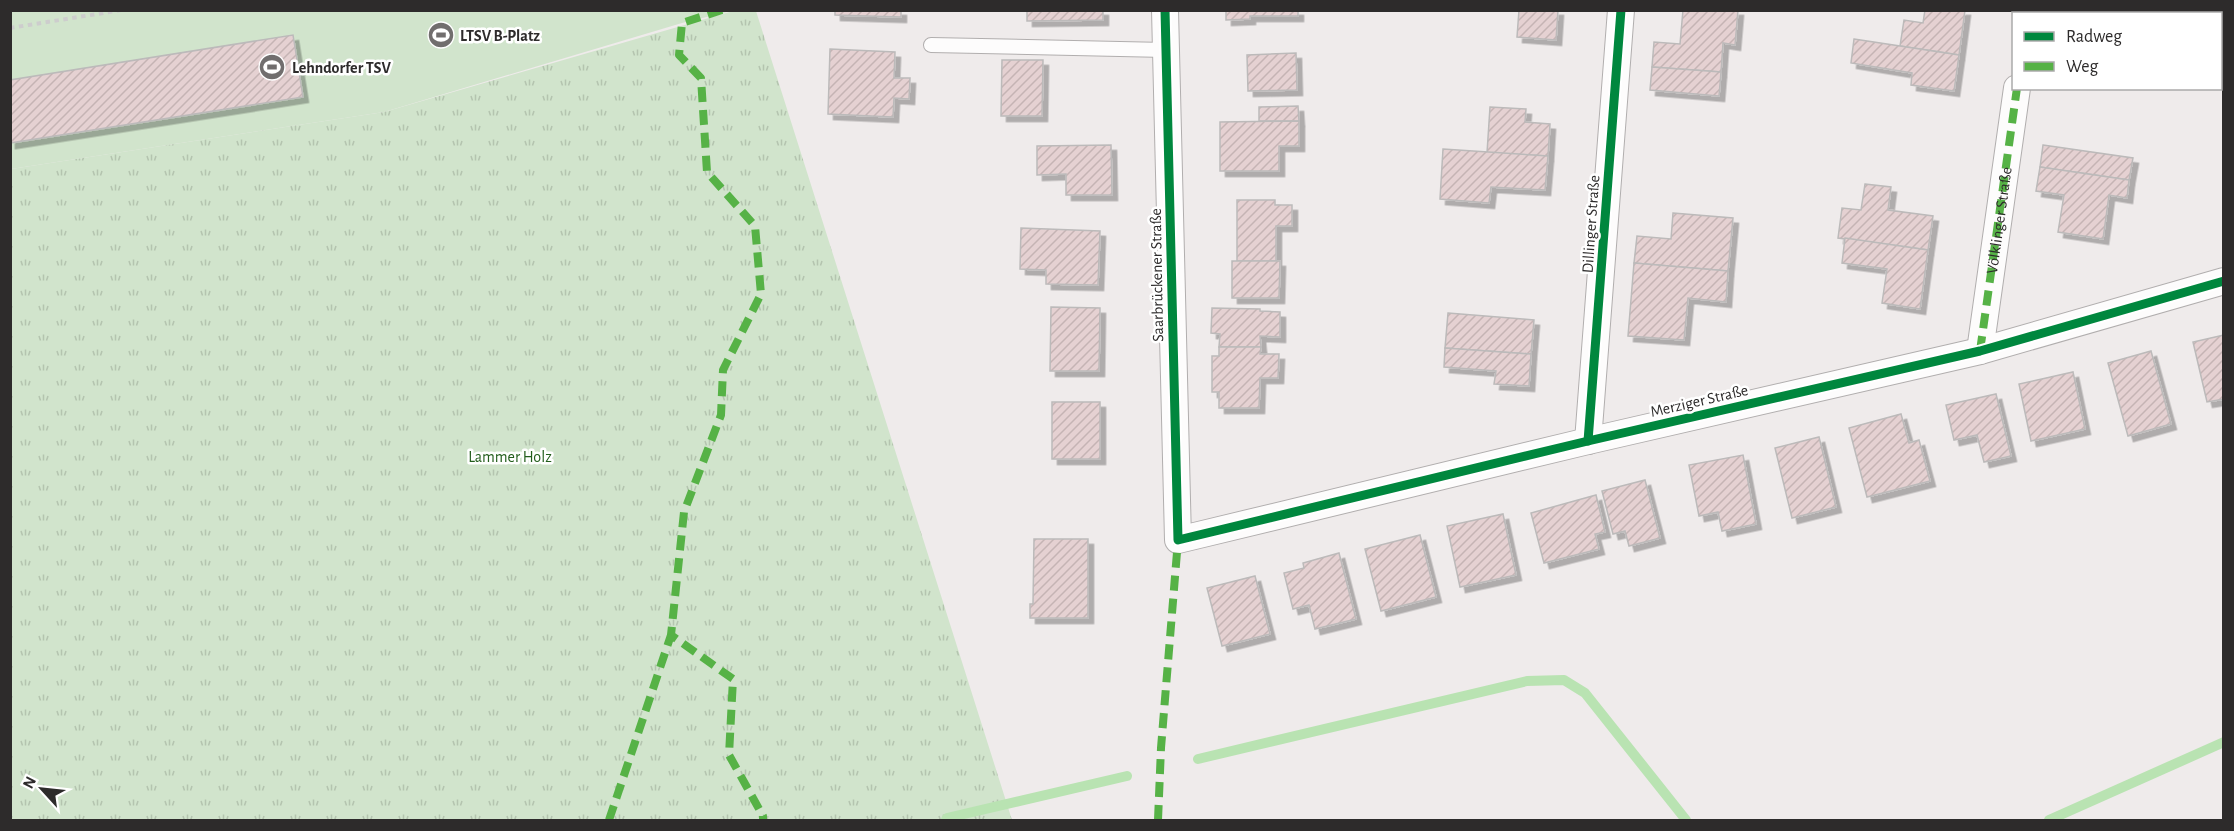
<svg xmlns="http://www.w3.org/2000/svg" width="2234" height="831" viewBox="0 0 2234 831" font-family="'Alegreya Sans',sans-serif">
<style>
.green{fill:#d1e4cc}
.park{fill:url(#park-tufts)}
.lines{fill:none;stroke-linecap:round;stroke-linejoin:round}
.stream{stroke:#b9e3b2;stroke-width:10}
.building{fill:url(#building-hatch);stroke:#bcbaba;stroke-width:1.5;filter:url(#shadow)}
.lane-casing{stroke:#b1aeae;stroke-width:16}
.street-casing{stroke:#b1aeae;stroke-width:28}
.path{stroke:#cdcdcd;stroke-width:4;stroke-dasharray:4.5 4.5;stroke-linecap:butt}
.lane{stroke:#fdfcfc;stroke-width:14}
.street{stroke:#fdfcfc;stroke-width:26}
.quiet{stroke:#56b246;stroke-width:8;stroke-dasharray:15 8;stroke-linecap:butt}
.cycleway-casing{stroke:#fff;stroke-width:13}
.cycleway{stroke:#00873e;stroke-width:9}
.labels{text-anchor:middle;stroke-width:5;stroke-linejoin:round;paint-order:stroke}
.poi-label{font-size:16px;font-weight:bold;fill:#2d2b2b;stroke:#fff;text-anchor:start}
.street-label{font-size:16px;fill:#2d2b2b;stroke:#fff}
.park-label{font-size:16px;fill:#225d1b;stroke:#fff}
</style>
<defs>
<pattern id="park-tufts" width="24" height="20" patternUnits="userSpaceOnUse" patternTransform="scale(1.5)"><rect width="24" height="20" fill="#d1e4cc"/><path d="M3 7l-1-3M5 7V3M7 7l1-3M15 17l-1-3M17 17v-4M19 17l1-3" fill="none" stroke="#b4c4af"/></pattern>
<pattern id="building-hatch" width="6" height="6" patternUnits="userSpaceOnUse" patternTransform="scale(1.5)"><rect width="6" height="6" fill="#e5d1d2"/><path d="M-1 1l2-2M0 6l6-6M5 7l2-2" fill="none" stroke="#c5b4b4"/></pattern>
<filter id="shadow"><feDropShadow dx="5.5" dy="5.5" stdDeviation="0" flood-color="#0004"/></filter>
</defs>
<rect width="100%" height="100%" fill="#efebeb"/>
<polygon class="green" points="11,11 731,11 682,23 384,112 11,169"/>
<polygon class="park" points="733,11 756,11 1012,820 11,820 11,169 384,112"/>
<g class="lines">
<g class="stream">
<polyline points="1198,759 1527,681 1564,680 1585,693 1686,820"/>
<polyline points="946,820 947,818 1127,776"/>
<polyline points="2049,820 2224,742"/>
</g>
</g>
<g class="building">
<polygon points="835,10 901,10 901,17 835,15"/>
<polygon points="1027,10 1103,10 1103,20 1027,21"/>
<polygon points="1226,10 1298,10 1298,16 1250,16 1250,19 1226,20"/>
<polygon points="1519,10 1558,10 1556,40 1517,37"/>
<polygon points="1683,10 1738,10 1735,45 1723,43 1721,72 1652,67 1654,42 1680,44"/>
<polygon points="1925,10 1965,10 1959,55 1900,46 1904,20 1923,23"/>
<polygon points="2087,10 2165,10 2165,13 2148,11 2148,14 2086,14"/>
<polygon points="293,35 303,97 10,143 10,80"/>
<polygon points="1854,39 1959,55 1954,91 1911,85 1912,73 1851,63"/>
<polygon points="830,49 895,52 894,78 910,78 909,99 894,98 893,117 828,114"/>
<polygon points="1296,53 1297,90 1248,91 1247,55"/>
<polygon points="1002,60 1043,60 1042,116 1001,116"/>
<polygon points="1652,67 1721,72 1719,96 1650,90"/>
<polygon points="1298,106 1299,121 1259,121 1259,107"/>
<polygon points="1490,107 1526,109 1525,122 1550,124 1548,156 1487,153"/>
<polygon points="1299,121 1299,146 1279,146 1279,171 1220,171 1220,122"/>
<polygon points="1111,145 1112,195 1066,195 1066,174 1037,175 1037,146"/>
<polygon points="2043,145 2133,158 2129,180 2040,167"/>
<polygon points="1443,149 1548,156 1545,190 1491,187 1489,203 1440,199"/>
<polygon points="2040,167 2129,180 2127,198 2109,195 2103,239 2058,232 2064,195 2036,191"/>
<polygon points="1865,184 1891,187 1888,210 1933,216 1928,250 1838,238 1842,208 1861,210"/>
<polygon points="1237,200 1275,200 1275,205 1292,205 1292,226 1276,226 1276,261 1237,261"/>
<polygon points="1673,213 1733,218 1728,271 1634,263 1637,236 1671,239"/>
<polygon points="1021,228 1100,231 1098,285 1046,284 1046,270 1020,269"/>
<polygon points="1845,238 1928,250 1920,309 1882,303 1887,269 1842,263"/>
<polygon points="1232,261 1280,261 1279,298 1232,298"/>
<polygon points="1634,263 1728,271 1726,302 1688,298 1684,340 1628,336"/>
<polygon points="1051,307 1100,308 1099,371 1050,371"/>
<polygon points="1212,308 1260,309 1260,311 1280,312 1280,337 1260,336 1261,347 1219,347 1220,334 1211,333"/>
<polygon points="1448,313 1534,320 1531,354 1445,348"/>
<polygon points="2224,335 2224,399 2207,402 2193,342"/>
<polygon points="1219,347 1261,347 1260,354 1279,354 1278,378 1260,378 1259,408 1219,408 1219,392 1212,392 1212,356 1219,356"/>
<polygon points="1445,348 1531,354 1529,386 1494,384 1496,371 1444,367"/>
<polygon points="2151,351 2171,424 2128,436 2108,363"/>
<polygon points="2073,372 2085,429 2031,441 2019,384"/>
<polygon points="1996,394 2011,456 1984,462 1977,435 1954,440 1946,405"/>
<rect x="1052" y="402" width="48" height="57"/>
<polygon points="1901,414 1909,443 1919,440 1930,481 1867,497 1849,428"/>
<polygon points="1819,437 1836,507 1792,518 1775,448"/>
<polygon points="1743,455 1756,524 1722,531 1718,512 1699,516 1689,465"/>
<polygon points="1645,480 1660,538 1629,546 1625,531 1613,534 1602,491"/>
<polygon points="1596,495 1605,532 1595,534 1599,549 1544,563 1531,513"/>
<polygon points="1503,514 1516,575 1460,587 1447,526"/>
<polygon points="1420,535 1436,597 1381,611 1365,549"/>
<polygon points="1034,539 1088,539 1088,618 1030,618 1030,604 1033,604"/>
<polygon points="1339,553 1356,619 1315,629 1309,605 1293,609 1284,573 1304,568 1303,563"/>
<polygon points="1255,576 1270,634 1222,646 1207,588"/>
</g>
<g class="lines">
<defs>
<polyline id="lane" points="931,45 1166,50"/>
<g id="street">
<polyline points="1165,10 1178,540 1588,441 1980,351 2224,281"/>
<polyline points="2028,14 2028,10"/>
<path id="s1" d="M1980,351L2017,88"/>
<polyline points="1588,441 1621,10"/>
</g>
</defs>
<use href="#lane" class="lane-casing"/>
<use href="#street" class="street-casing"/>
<polyline class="path" points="10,28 122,10"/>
<use href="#lane" class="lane"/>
<use href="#street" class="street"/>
<g class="quiet">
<polyline points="722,10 682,23 679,55 701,78 707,172 755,226 761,294 723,370 721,415 684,512 671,635 733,679 729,755 763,816 763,820"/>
<polyline points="2028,14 2028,10"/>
<polyline points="1980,351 2017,88"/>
<polyline points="609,820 671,635"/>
<polyline points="1158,820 1161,748 1178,540"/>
</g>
<defs>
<g id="cycleway">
<polyline points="1165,10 1178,540 1588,441 1980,351 2224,281"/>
<polyline points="1588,441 1621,10"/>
</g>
</defs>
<use href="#cycleway" class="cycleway-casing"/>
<use href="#cycleway" class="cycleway"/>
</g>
<defs>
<symbol id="stadium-disc" viewBox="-11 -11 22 22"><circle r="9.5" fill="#716e6e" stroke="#fff"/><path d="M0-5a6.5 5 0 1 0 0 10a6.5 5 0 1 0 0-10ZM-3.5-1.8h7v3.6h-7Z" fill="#fff"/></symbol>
</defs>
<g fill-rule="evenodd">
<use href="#stadium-disc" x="426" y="20" width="30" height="30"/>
<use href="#stadium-disc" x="257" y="52" width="30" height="30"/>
</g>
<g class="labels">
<g class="poi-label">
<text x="460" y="41">LTSV B-Platz</text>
<text x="292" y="73">Lehndorfer TSV</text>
</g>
<g class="street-label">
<text dy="6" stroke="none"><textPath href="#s1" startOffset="132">Völklinger Straße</textPath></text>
<text transform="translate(1590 224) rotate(-86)" y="6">Dillinger Straße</text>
<text transform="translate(1156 275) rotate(-91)" y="6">Saarbrückener Straße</text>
<text transform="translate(1699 400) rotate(-13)" y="6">Merziger Straße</text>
</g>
<g class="park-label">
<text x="510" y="462">Lammer Holz</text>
</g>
</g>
<rect width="2234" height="831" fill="none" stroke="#2d2b2b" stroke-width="24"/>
<rect x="2012" y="12" width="210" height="78" fill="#ffffff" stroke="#abaaaa" stroke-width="1.5"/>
<rect x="2024" y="32" width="30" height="9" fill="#00873e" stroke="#abaaaa" stroke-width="1.5"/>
<text x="2066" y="42" font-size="18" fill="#2d2b2b">Radweg</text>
<rect x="2024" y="62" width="30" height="9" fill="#56b246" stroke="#abaaaa" stroke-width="1.5"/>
<text x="2066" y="72" font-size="18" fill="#2d2b2b">Weg</text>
<g transform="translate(42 789) rotate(297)" stroke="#ffffff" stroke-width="4.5" paint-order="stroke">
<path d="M0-4.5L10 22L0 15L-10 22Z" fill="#2d2b2b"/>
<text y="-9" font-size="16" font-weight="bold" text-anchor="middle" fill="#2d2b2b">N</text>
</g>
</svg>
